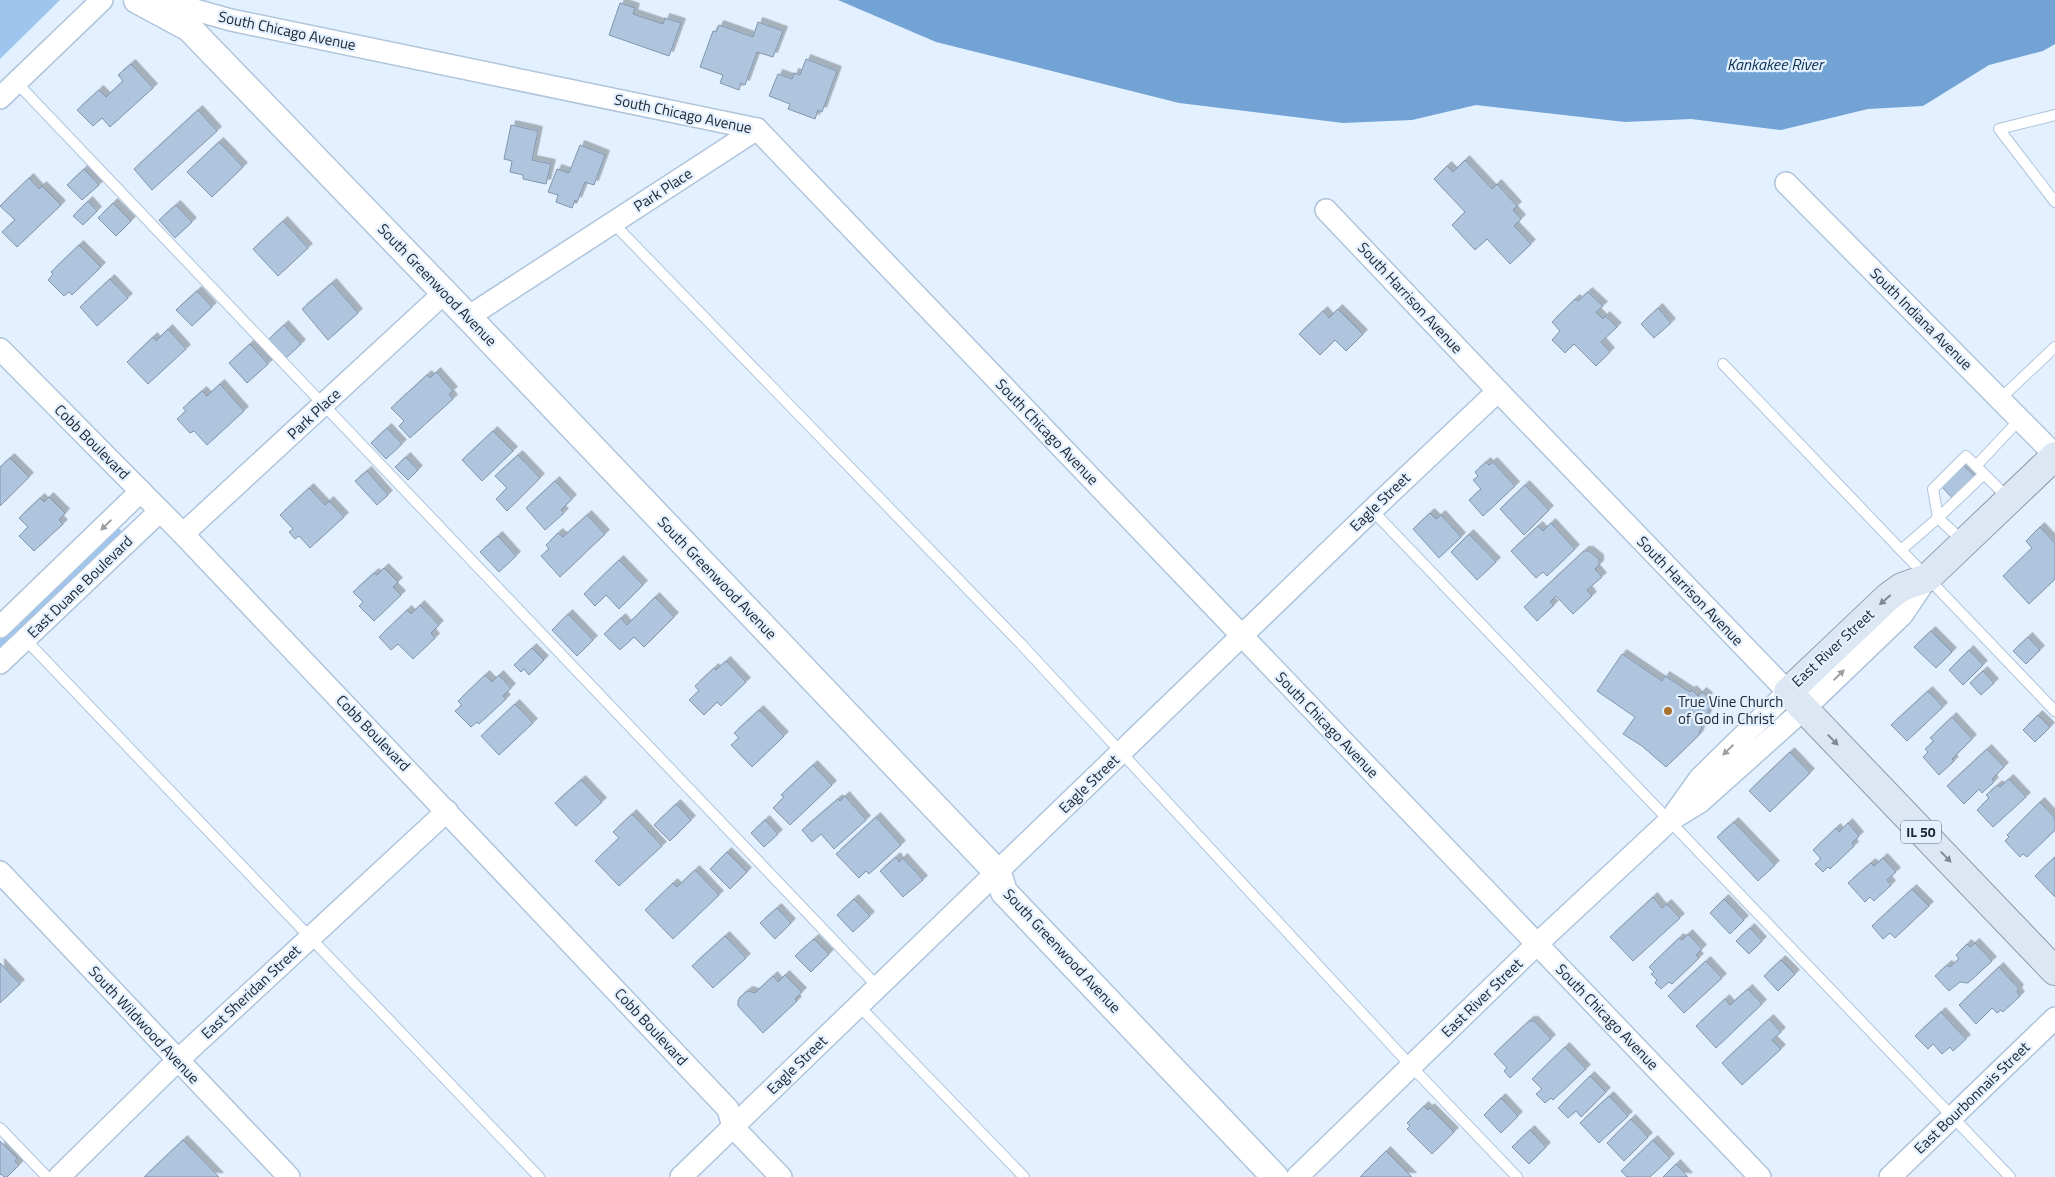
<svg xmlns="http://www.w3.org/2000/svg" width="2055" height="1177" viewBox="0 0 2055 1177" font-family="'Titillium Web',sans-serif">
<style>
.green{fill:#9ec5ee}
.water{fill:#73a3d5}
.building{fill:#afc5dd;stroke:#8196ad;filter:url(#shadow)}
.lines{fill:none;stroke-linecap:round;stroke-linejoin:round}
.service-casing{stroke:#afc5dc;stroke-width:12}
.minor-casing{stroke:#afc5dc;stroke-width:24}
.tertiary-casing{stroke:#afc5dc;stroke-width:29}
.primary-casing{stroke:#8c9aaa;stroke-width:30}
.service{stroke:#fff;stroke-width:10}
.minor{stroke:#fff;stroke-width:21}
.tertiary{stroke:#fff;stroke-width:26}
.primary{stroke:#dce7f3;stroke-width:28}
.oneway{fill:#9b9fa3}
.oneway2{fill:#7e8892}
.poi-dot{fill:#a7722b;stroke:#e3f0ff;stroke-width:2}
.labels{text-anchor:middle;stroke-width:4.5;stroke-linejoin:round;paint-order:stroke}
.shield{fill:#e3f0ff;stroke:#5b6570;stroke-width:1}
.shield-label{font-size:14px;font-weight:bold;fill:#212932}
.street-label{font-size:15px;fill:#212932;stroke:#e3f0ff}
.poi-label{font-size:15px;fill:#212932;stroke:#e3f0ff;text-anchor:start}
.water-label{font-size:16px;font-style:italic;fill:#092e4e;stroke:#e3f0ff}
</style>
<defs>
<filter id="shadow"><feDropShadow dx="4.5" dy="-4.5" stdDeviation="0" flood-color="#0004"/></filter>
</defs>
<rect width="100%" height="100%" fill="#e3f0ff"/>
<g class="green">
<polygon points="0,0 60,0 0,59"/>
<polygon points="117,526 124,534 0,652 0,637"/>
</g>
<polygon class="water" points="838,0 2055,0 2055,44 2043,51 1989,65 1923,106 1868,109 1781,130 1691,119 1625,122 1476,105 1412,120 1343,123 1179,103 936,42"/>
<g class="building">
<polygon points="620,3 635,8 633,14 663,24 665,18 681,23 669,56 609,35"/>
<polygon points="758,22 783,31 773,57 757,52 745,85 741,83 739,90 720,83 723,75 700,67 713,31 716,32 719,25 753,37"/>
<polygon points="806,59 837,71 822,112 818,110 815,119 788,109 790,104 769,96 778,74 792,79 794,73 800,75"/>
<polygon points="131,64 153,88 110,127 102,118 93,126 77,110 99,90 106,97 123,81 118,75"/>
<polygon points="198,110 217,131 152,190 134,169"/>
<polygon points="511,125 538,131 532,160 551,164 546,184 523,179 523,175 510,172 512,161 504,159"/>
<polygon points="219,142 243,167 212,197 187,172"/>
<polygon points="580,145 605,155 594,185 585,182 577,202 575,200 572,208 556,202 558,195 548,192 557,169 569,173"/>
<polygon points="1465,160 1492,189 1497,184 1517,206 1513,210 1521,219 1514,226 1531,244 1510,264 1487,239 1475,250 1452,225 1465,212 1434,179 1447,166 1453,172"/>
<polygon points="84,169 99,185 82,200 67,185"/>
<polygon points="29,178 39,189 42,186 61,205 17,247 2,232 15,220 0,206"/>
<polygon points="88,201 97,211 83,225 73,216"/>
<polygon points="113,203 131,221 116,236 98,218"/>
<polygon points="176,205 192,222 175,238 159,220"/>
<polygon points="283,221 308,248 278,276 253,249"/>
<polygon points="79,245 101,267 72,295 69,292 64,296 48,280 53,274 51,272"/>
<polygon points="110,279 128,298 97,326 80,307"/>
<polygon points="332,283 358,313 328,340 302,309"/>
<polygon points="197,291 212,307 192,326 176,310"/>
<polygon points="1588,292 1603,306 1596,312 1603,319 1605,316 1617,327 1601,342 1610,352 1596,366 1574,344 1565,353 1552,340 1560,331 1552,322 1575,299 1578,301"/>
<polygon points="1658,308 1671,323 1654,338 1641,324"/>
<polygon points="1338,309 1363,334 1346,351 1335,340 1320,355 1299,334 1323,311 1329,318"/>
<polygon points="284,325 301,344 286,358 268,340"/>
<polygon points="168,329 186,349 148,384 127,362 153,337 156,341"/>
<polygon points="250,344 268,364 247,383 229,363"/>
<polygon points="436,372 453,391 449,394 453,399 410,438 399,426 404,421 391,408 427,375 430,378"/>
<polygon points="220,384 244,411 207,445 194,431 190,433 177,419 186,411 183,408 202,391 207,396"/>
<polygon points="387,428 402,444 386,459 371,443"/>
<polygon points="493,431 513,451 482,481 462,460"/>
<polygon points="518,455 540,478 507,511 496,499 507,488 495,476"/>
<polygon points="406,457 418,470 408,480 395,467"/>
<polygon points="10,458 29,477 0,506 0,467"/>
<polygon points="1486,462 1489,465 1493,462 1515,486 1483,516 1469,500 1481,489 1473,480 1478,476 1475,472"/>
<polygon points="1964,466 1978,479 1955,501 1942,487"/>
<polygon points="367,471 388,495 377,505 355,481"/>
<polygon points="555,481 572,499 561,510 564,513 545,530 526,508"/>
<polygon points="1525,485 1549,510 1524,535 1500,509"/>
<polygon points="309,488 325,505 329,501 344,517 310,548 299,536 295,539 289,532 293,529 280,515"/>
<polygon points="49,497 65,513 59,520 63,524 34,551 19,536 28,527 19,518 40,498 44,502"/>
<polygon points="1430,513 1436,519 1441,515 1461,537 1439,558 1413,529"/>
<polygon points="587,515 605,534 560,577 541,556 549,549 546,545 558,533 563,537"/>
<polygon points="1551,523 1575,549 1547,576 1543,572 1536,578 1511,551 1538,526 1543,531"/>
<polygon points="2040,527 2055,543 2055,579 2029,604 2003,576 2032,548 2026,541"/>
<polygon points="1469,534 1496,562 1477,580 1451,552"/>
<polygon points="498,536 516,556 499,572 480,552"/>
<polygon points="1584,551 1589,551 1599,559 1599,565 1595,569 1602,577 1587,590 1592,596 1573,614 1556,596 1550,602 1554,605 1537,621 1524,607"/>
<polygon points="619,560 643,585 619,609 606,595 595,606 584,594"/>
<polygon points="384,568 398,582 393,587 401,595 374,621 359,606 363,602 353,592 374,573 377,575"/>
<polygon points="655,597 674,617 644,647 634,637 620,650 604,634 621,618 627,625"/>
<polygon points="420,605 439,625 431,633 435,638 413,659 398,644 391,650 379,637 407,610 411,614"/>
<polygon points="568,614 593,640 577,656 552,630"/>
<polygon points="1931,631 1952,652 1936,668 1914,647"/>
<polygon points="2028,637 2040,650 2026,664 2013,651"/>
<polygon points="532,648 544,660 529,675 524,669 521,672 514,665"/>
<polygon points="1969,650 1983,665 1963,685 1949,670"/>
<polygon points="1622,654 1662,681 1665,676 1690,692 1692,690 1698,696 1702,692 1708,697 1705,702 1711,705 1698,736 1666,767 1642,746 1623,734 1635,717 1597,691"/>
<polygon points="726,661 746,682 721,706 717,702 704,715 689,700 699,691 695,686 714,668 716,670"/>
<polygon points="1983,671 1994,683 1981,695 1970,683"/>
<polygon points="485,675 492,682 499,675 511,688 503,696 506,699 479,724 477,722 471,727 455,711 462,705 458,701"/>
<polygon points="1928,691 1943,707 1907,741 1891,725"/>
<polygon points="515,704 533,723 499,755 481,736"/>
<polygon points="759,710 784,736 752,767 731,745 739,738 734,733"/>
<polygon points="2038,715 2050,727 2035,742 2023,730"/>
<polygon points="1952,717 1972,739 1952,759 1954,761 1939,775 1923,757 1928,752 1925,749 1934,741 1930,738"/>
<polygon points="1987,749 2004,767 1992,779 1994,782 1982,793 1979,789 1964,804 1947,786"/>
<polygon points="1790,752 1810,773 1770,812 1749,791"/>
<polygon points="813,765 832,785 790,825 773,808 784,797 781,795"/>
<polygon points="2009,779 2026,797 1993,827 1977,810 1989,798 1986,795 1998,785 2000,787"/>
<polygon points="581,780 602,802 576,826 555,803"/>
<polygon points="845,796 866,820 834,849 821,834 812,842 802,830 838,799 840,801"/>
<polygon points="2040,802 2055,818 2055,830 2027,857 2023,854 2020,857 2005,841 2009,837 2007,835"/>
<polygon points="676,804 691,820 670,841 654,825"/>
<polygon points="632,814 662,846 619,886 595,861 619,838 613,832"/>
<polygon points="876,817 901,845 869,874 866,871 859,878 836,854"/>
<polygon points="765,820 778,834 764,847 751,833"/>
<polygon points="1734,822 1775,865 1758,881 1717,837"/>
<polygon points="1848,823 1859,836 1852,843 1854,846 1830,869 1828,867 1823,872 1815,864 1821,859 1813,850 1836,828 1839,832"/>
<polygon points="727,852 747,872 730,889 710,869"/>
<polygon points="896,857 899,862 903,858 923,880 903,897 880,871"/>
<polygon points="2055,857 2055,897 2035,876"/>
<polygon points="1883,858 1896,872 1887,880 1891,885 1874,901 1870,897 1865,902 1848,883 1871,863 1874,866"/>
<polygon points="695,870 719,895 673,939 645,910 673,883 677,887"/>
<polygon points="1912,889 1929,906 1895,938 1890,933 1883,939 1872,926"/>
<polygon points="1653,897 1662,908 1667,904 1680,918 1633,961 1610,937"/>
<polygon points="854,899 870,916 853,932 837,915"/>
<polygon points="1724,899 1744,920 1730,934 1710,913"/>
<polygon points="777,908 791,923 775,939 760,923"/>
<polygon points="1750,928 1762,941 1749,954 1736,941"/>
<polygon points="1688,934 1702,949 1696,955 1699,958 1672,984 1669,982 1661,989 1655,983 1657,980 1651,974 1654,972 1649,967 1679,938 1682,940"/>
<polygon points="725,936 746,958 713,988 692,966"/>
<polygon points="814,939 829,954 811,972 795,956"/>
<polygon points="1975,943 1992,961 1968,983 1960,982 1949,991 1935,976 1947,965 1950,967 1959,959 1956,955 1967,944 1970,947"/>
<polygon points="1781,960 1795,974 1778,991 1764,976"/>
<polygon points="1706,961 1722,978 1684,1013 1668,996"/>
<polygon points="0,963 20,984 0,1003"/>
<polygon points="1999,967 2019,989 2017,992 2020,996 2003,1012 2001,1010 1997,1013 1992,1008 1976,1024 1959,1005"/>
<polygon points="785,975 802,992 795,999 797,1001 763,1033 738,1006 738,1001 740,997 748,991 755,993 773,976 778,982"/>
<polygon points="1748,989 1762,1004 1716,1048 1696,1026 1725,999 1730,1005"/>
<polygon points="1941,1012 1966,1039 1953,1051 1950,1047 1942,1054 1933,1044 1928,1049 1915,1036"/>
<polygon points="1769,1019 1781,1032 1772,1040 1781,1049 1742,1085 1722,1063"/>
<polygon points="1529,1021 1534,1021 1551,1039 1510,1078 1504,1071 1507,1068 1494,1054"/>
<polygon points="1565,1047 1586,1069 1553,1100 1551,1098 1545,1103 1536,1094 1542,1089 1532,1079"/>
<polygon points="1590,1076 1606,1092 1581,1117 1576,1111 1568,1118 1558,1108"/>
<polygon points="1609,1096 1628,1116 1599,1143 1580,1123"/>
<polygon points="1501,1098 1518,1116 1501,1133 1484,1115"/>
<polygon points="1424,1106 1428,1110 1430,1108 1454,1132 1432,1154 1407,1129 1410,1126 1407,1123"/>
<polygon points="1631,1119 1648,1137 1624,1161 1607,1143"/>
<polygon points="1530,1130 1546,1147 1529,1164 1512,1147"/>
<polygon points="183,1140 219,1177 144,1177"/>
<polygon points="1653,1140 1670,1158 1650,1177 1627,1177 1621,1171"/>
<polygon points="0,1141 17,1158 15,1161 19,1165 7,1177 4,1177 1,1174 0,1175"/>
<polygon points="1386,1151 1412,1177 1360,1177"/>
<polygon points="1676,1164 1688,1177 1663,1177"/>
</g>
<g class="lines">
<defs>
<g id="service">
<polyline points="16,82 878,987"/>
<polyline points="2055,115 1999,129 2055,202"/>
<polyline points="613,223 1021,644 1411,1066 1517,1177"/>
<polyline points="1723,364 2055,711"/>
<polyline points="2000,399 2055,347"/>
<polyline points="1976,466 2020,419"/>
<polyline points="1372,510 2010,1177"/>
<polyline points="1964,542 1938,518 1984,474 2009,499"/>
<polyline points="1901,550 1938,518 1933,489 1966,456 1984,474"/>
<polyline points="25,639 539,1177"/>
<polyline points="859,1006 1024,1177"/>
<polyline points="0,1128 47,1177"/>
</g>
<g id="minor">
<polyline points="159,0 231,20 757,129 1760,1177"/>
<polyline points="0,98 102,0"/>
<polyline points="1786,183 2055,455"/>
<polyline points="1326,210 1498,391 1788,692 1700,778 1675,813"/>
<polyline points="468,317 757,129"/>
<polyline points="0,349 183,534 728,1109 733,1127 781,1177"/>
<polyline points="183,534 444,293"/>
<polyline points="0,627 141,491"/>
<polyline points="0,663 160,511"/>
<polyline points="0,872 289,1177"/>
<polyline points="59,1177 177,1061 447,811"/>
<polyline points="681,1177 1372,510 1498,391"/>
<polyline points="1297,1177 1537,944 1669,821 1700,802 1804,709 1902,615 1927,578"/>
<polyline points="1890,1177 2055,1018"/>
</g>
<polyline id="tertiary" points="137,0 189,28 468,317 998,873 1004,892 1275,1177"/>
<polyline id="primary" points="2055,456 1927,578 1902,587 1888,597 1788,692 2055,971"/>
</defs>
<use href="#service" class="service-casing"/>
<use href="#minor" class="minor-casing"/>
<use href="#tertiary" class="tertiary-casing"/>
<use href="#primary" class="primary-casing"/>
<use href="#service" class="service"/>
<use href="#minor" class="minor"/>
<use href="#tertiary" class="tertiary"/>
<use href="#primary" class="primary"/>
</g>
<defs><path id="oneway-solid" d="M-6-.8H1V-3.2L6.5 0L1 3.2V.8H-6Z" transform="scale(1.25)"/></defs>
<g class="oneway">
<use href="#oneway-solid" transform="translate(106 525) rotate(136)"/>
<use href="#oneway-solid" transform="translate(1839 675) rotate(-44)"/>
<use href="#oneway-solid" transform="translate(1728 750) rotate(136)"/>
</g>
<g class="oneway2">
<use href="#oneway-solid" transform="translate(1885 600) rotate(139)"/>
<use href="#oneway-solid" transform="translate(1833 740) rotate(46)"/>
<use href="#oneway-solid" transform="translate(1946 857) rotate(46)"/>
</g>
<circle class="poi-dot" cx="1668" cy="711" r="5"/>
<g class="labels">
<rect class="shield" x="1901" y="820.5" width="40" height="23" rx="4"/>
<g class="shield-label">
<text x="1921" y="837">IL 50</text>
</g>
<g class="street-label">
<text transform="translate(287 31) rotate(12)" y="5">South Chicago Avenue</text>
<text transform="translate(683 114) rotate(12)" y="5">South Chicago Avenue</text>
<text transform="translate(663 190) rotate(-33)" y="5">Park Place</text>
<text transform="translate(437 285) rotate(46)" y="5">South Greenwood Avenue</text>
<text transform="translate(1410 298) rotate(47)" y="5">South Harrison Avenue</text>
<text transform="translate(1921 319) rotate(45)" y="5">South Indiana Avenue</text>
<text transform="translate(314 414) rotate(-43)" y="5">Park Place</text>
<text transform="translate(1047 432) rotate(46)" y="5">South Chicago Avenue</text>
<text transform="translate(92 442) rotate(45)" y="5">Cobb Boulevard</text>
<text transform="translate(1380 502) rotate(-44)" y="5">Eagle Street</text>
<text transform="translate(717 578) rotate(46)" y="5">South Greenwood Avenue</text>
<text transform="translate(80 587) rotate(-44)" y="5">East Duane Boulevard</text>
<text transform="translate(1690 591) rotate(46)" y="5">South Harrison Avenue</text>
<text transform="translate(1833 648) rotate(-43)" y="5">East River Street</text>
<text transform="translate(1327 725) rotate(46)" y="5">South Chicago Avenue</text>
<text transform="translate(373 733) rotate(46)" y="5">Cobb Boulevard</text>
<text transform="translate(1089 784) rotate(-44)" y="5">Eagle Street</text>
<text transform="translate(1062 951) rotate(47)" y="5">South Greenwood Avenue</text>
<text transform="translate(251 992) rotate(-43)" y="5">East Sheridan Street</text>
<text transform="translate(1482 998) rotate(-44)" y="5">East River Street</text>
<text transform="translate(1607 1017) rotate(46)" y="5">South Chicago Avenue</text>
<text transform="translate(144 1025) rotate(47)" y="5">South Wildwood Avenue</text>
<text transform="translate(651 1027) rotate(47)" y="5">Cobb Boulevard</text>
<text transform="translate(797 1065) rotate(-44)" y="5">Eagle Street</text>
<text transform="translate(1972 1098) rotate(-44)" y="5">East Bourbonnais Street</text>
</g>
<g class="poi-label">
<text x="1678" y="707">True Vine Church<tspan x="1678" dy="17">of God in Christ</tspan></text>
</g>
<g class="water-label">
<text x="1775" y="70">Kankakee River</text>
</g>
</g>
</svg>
